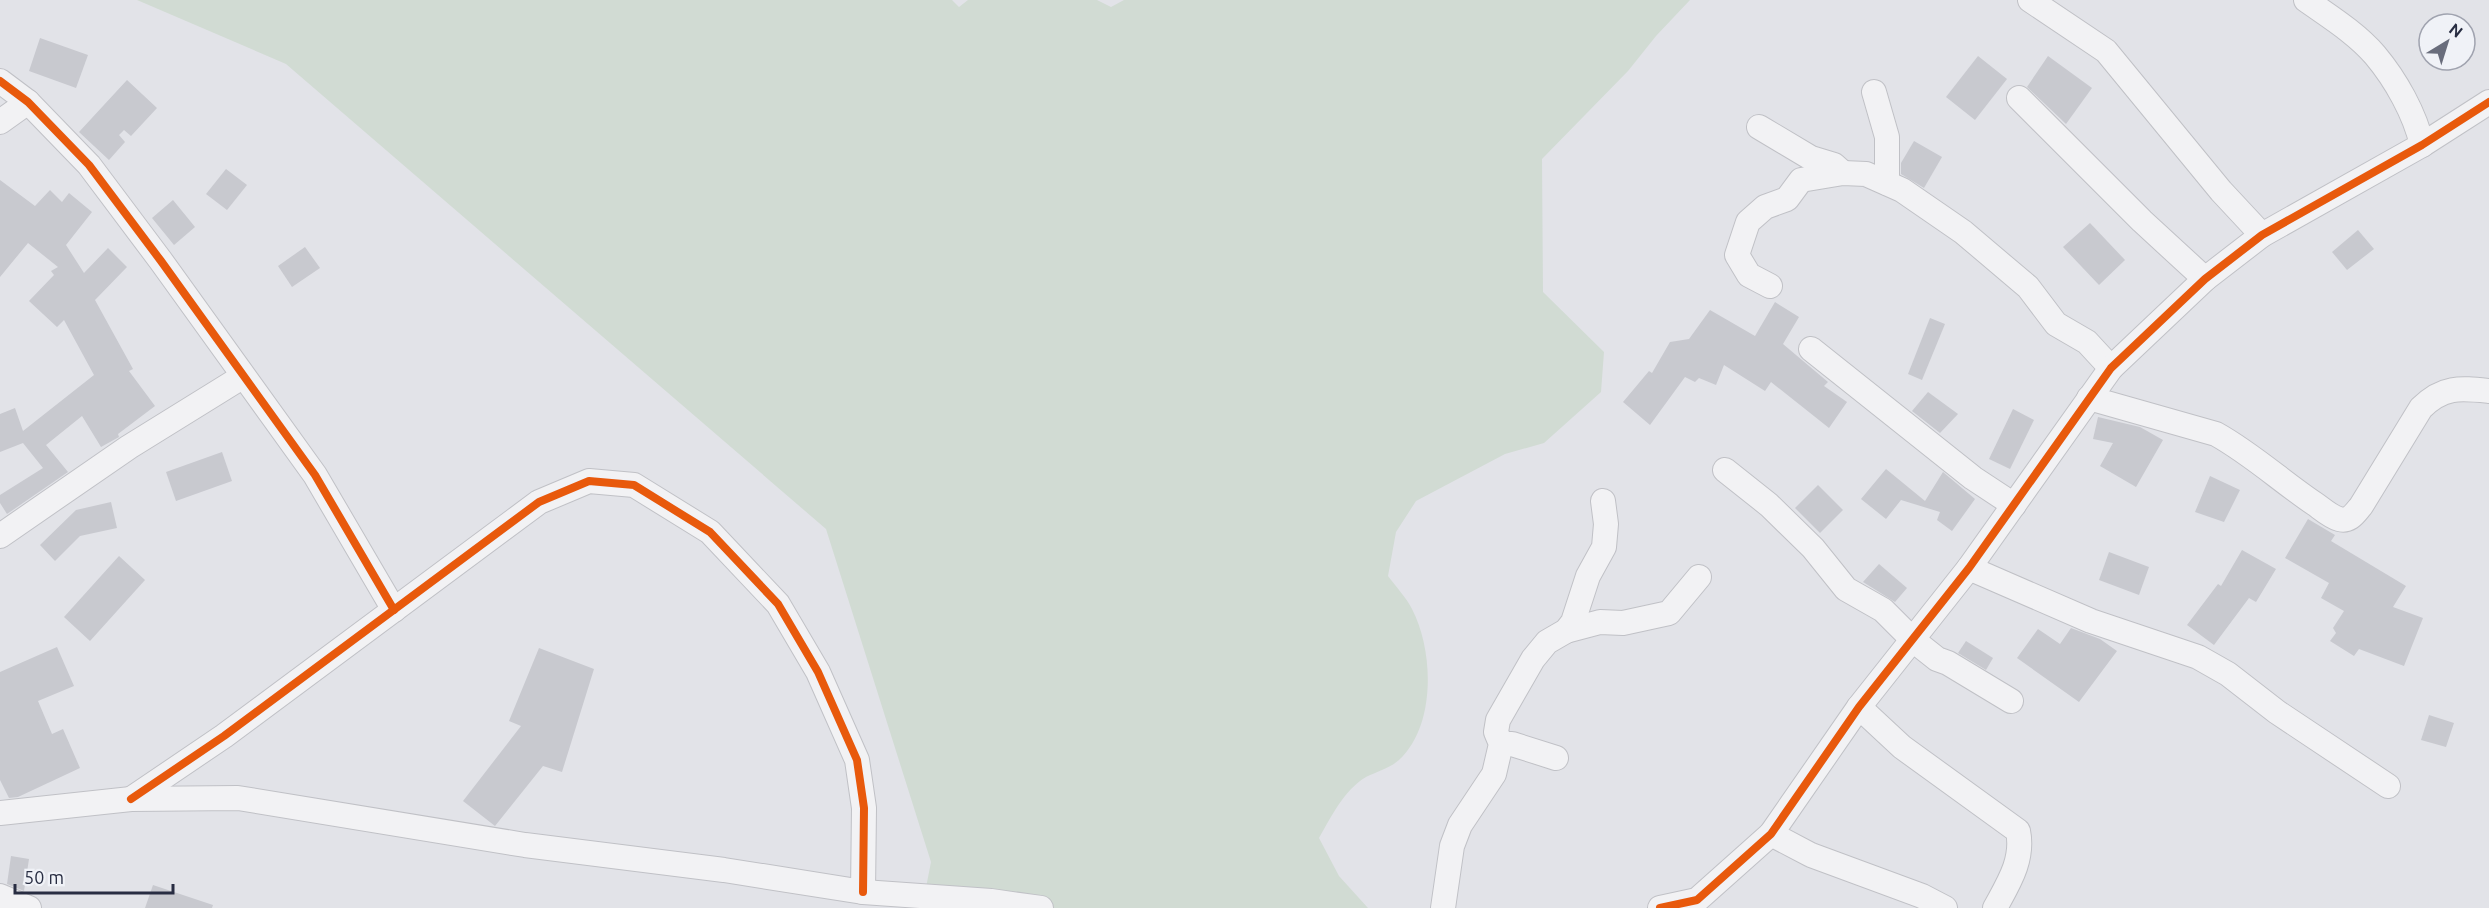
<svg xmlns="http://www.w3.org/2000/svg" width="2489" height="908" viewBox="0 0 2489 908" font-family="Ubuntu,sans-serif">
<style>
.green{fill:#d1dbd3}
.building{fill:#c8c9cf}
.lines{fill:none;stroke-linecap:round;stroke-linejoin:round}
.minor-casing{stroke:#c0c1c6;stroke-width:26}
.minor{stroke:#f2f2f4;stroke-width:24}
.cycleway-casing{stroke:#f0f2f7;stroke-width:11}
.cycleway{stroke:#e8590c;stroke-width:8}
</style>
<rect width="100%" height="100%" fill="#e2e3e8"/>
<path class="green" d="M137,0H952L959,7L968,0H1097L1111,7L1124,0H1690L1656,36L1628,71L1542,159L1543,292L1604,352L1601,392L1544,443L1505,454L1416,501L1396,532L1388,576C1396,587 1406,597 1412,609C1434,651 1436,726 1399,760C1390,768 1376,772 1366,777C1344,790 1331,817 1319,838L1339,876L1368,908H922L931,862L826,529L286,64Z"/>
<g class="building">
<polygon points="40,38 88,55 76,88 29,71"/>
<polygon points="1978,56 2007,79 1975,120 1946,97"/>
<polygon points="2048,56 2092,88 2066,124 2027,87"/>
<polygon points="127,80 157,108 131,136 124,130 119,135 125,142 109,160 79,132"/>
<polygon points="1914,141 1942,157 1924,188 1901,174 1901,163"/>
<polygon points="226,169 247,185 227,210 206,194"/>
<polygon points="0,180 35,206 50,190 62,202 69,193 92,212 66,245 84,273 108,248 127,267 95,300 133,369 129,371 155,406 118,434 119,437 101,447 82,416 46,445 68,472 7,514 0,503 0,495 43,468 23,443 0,452 0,414 15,408 23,431 94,375 64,320 57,327 29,301 54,275 51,271 58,267 28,243 0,277"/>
<polygon points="173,200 195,227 174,245 152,218"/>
<polygon points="2090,223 2125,260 2099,285 2063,247"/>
<polygon points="2358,230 2374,249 2347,270 2332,252"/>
<polygon points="305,247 320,268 292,287 278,266"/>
<polygon points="1775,302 1799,317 1783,344 1828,382 1824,386 1847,402 1829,428 1771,382 1765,391 1724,365 1716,385 1699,378 1695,382 1685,377 1650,425 1623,402 1649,371 1652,373 1670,342 1689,339 1710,310 1755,336"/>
<polygon points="1930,318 1945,324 1922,380 1908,374"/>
<polygon points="1928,392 1958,414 1940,433 1912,411"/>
<polygon points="2013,409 2034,420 2010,469 1989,459"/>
<polygon points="2098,417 2140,427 2163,440 2136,487 2100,466 2113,443 2093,439"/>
<polygon points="222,452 232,481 176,501 166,472"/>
<polygon points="1886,469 1925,501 1943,472 1975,499 1952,531 1937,520 1940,512 1901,500 1886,519 1861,499"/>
<polygon points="2210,476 2240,490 2224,522 2195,512"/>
<polygon points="1818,485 1843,510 1820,533 1795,508"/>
<polygon points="111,502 117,528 80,536 55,561 40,545 76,510"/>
<polygon points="2308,519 2335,535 2331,541 2406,586 2393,607 2423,618 2404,666 2359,649 2354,656 2330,641 2336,633 2333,628 2344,611 2321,598 2329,583 2285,558"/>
<polygon points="2242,550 2276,569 2256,602 2249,598 2214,645 2187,625 2218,584 2221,586"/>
<polygon points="2109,552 2149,567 2139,595 2099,580"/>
<polygon points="119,556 145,580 90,641 64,617"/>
<polygon points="1879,564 1907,588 1895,602 1863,582"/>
<polygon points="2071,628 2100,639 2117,651 2079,702 2017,658 2038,629 2060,644"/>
<polygon points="1966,641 1993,658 1986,670 1958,653"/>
<polygon points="57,647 74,686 38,701 52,734 63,729 80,768 18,797 9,798 0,780 0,672"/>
<polygon points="539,648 594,669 562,772 543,766 495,826 463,801 521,726 509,721"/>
<polygon points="2429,715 2454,723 2446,747 2421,740"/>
<polygon points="11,856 29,859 24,891 7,884"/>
<polygon points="153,885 213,905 212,908 145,908"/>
</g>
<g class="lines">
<defs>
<g id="minor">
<polyline points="2030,0 2106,51 2221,191 2262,235"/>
<path d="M2306,0C2330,17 2356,33 2375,55C2396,80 2415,114 2422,145"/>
<polyline points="0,81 28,102 89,165 161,261 315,475 394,610"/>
<polyline points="1874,92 1887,137 1887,183"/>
<polyline points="2019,98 2142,221 2205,279"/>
<polyline points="0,122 28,102"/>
<polyline points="1759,127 1811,158 1834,165 1843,173"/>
<polyline points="1770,286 1749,275 1737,255 1748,222 1765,207 1787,199 1801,180 1843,173 1866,174 1902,190 1963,232 2028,287 2056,324 2087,342 2111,368"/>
<polyline points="1811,349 1973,478 2014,505"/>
<path d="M2089,398L2216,434C2252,454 2282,482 2315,504C2322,509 2331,517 2339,519C2350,522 2355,513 2361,506L2421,408C2443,386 2460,388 2489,391"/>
<polyline points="1725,470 1769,505 1813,548 1846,589 1883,610 1913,640 1937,659 1948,663 2011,701"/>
<polyline points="0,536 129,447 242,377"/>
<polyline points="1969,568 2091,621 2198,657 2228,674 2277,712 2388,786"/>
<polyline points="1566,631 1600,622 1623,623 1669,613 1699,577"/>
<path d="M1859,707L1902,747L2018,831C2024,860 2008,884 1995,908"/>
<polyline points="1501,744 1512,744 1556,758"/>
<polyline points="131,799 224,736 539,502 589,481 634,485 710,532 778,604 818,672 857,760 864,808 863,892"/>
<polyline points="0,813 131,799 238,798 525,845 724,870 863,892 991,901 1041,908"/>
<polyline points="1771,834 1811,855 1922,896 1945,908"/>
<polyline points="0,896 29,908"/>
<polyline points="1443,908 1452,846 1460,825 1494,774 1501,744 1496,732 1498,720 1533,659 1547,642 1566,631 1573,622 1588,576 1604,547 1606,524 1603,501"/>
<polyline points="1660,908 1697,900 1771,834 1859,707 1969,568 2111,368 2205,279 2262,235 2422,145 2489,102"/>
</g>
</defs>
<use href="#minor" class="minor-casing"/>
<use href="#minor" class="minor"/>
<defs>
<g id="cycleway">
<polyline points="0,81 28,102 89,165 161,261 315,475 394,610"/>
<polyline points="131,799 224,736 539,502 589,481 634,485 710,532 778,604 818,672 857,760 864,808 863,892"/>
<polyline points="1660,908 1697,900 1771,834 1859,707 1969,568 2111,368 2205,279 2262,235 2422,145 2489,102"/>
</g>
</defs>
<use href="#cycleway" class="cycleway-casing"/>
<use href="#cycleway" class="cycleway"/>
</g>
<g transform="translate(2447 42) rotate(38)"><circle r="28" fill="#f0f2f7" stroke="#a0a3af" stroke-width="1.5"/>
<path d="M0-4.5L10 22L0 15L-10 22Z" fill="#696d7c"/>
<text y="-9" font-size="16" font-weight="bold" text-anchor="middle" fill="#282d42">N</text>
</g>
<path d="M15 884v9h158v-9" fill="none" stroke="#282d42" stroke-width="3"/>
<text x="24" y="884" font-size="18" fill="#282d42" stroke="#f0f2f7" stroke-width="4.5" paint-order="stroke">50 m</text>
</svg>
